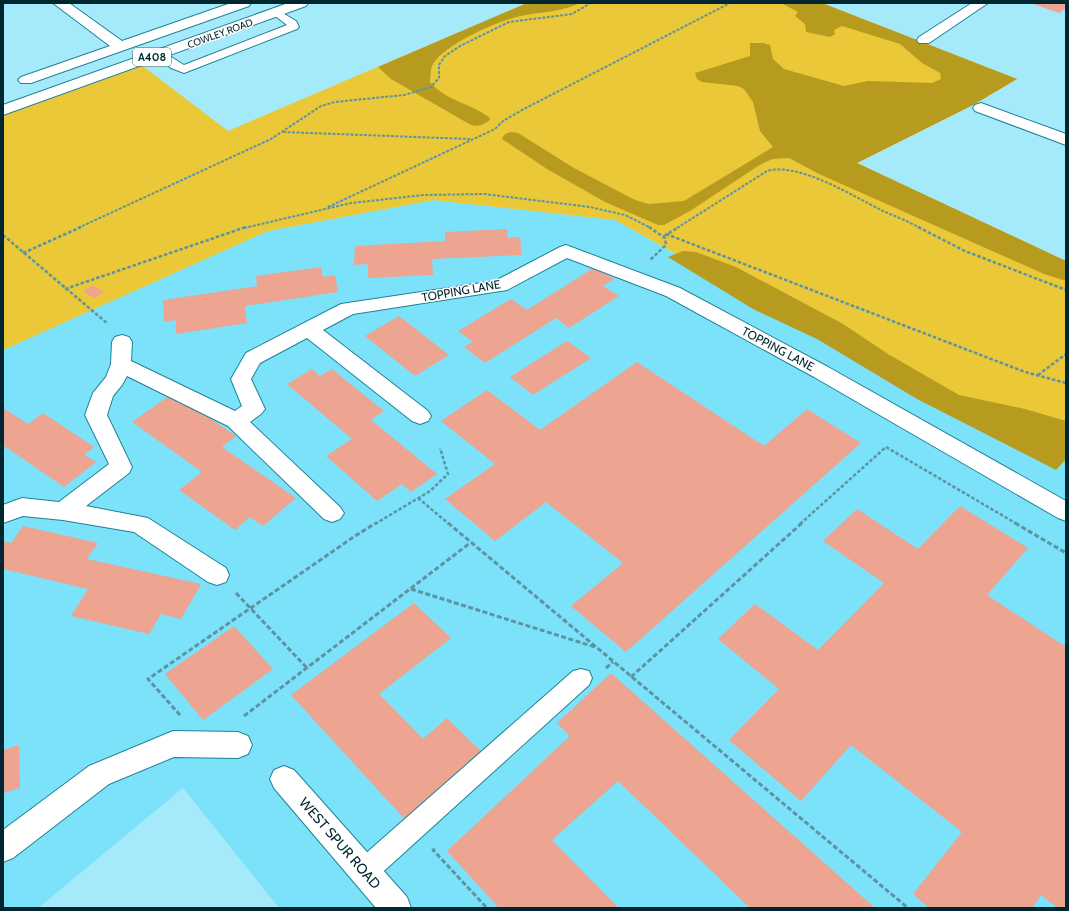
<svg xmlns="http://www.w3.org/2000/svg" width="1069" height="911" viewBox="0 0 1069 911" font-family="Cabin,sans-serif">
<style>
.built{fill:#7ce2fa}
.green{fill:#ebc838}
.forest{fill:#b79b1f}
.building{fill:#eda491}
.lines{fill:none;stroke-linecap:round;stroke-linejoin:round}
.lane-casing{stroke:#1f8296;stroke-width:2}
.street-casing{stroke:#1f8296;stroke-width:2}
.primary-casing{stroke:#1f8296;stroke-width:2}
.path-far2{stroke:#5c94a1;stroke-width:2;stroke-dasharray:3 1.5;stroke-linecap:butt}
.path-far1{stroke:#5c94a1;stroke-width:2.5;stroke-dasharray:3.5 2;stroke-linecap:butt}
.path{stroke:#5c94a1;stroke-width:3;stroke-dasharray:5 2.5;stroke-linecap:butt}
.lane{fill:#fff;fill-rule:evenodd}
.street{fill:#fff;fill-rule:evenodd}
.primary{fill:#fff;fill-rule:evenodd}
.labels{text-anchor:middle;stroke-width:3;stroke-linejoin:round;paint-order:stroke}
.far-street-label{font-size:10px;fill:#002730;stroke:#fefefe}
.shield{fill:#fefefe;stroke:#4c686e;stroke-width:1}
.shield-label{font-size:11px;font-weight:bold;fill:#002730}
.street-label{font-size:12px;fill:#002730;stroke:#fefefe}
.near-street-label{font-size:14px;fill:#002730;stroke:#fefefe}
</style>
<rect width="100%" height="100%" fill="#a5eafb"/>
<polygon class="built" points="434,200 615,220 674,253 1066,428 1066,908 279,908 183,788 38,908 3,908 3,350 268,231"/>
<polygon class="green" points="527,3 822,3 1017,79 973,105 857,163 1066,261 1066,428 917,387 615,220 434,200 268,231 3,350 3,112 140,64 228,131"/>
<g class="forest">
<path d="M527,3H580C562,12 540,12 520,16C498,21 445,44 433,64C430,68 431,76 430,82C446,101 470,103 489,117L490,120C483,125 479,127 471,125L391,79L378,67Z"/>
<path d="M781,3H822L1017,79L973,105L857,163L1066,261V281L1044,274L819,174L789,158L772,159L758,166L690,211L664,225H658L605,202L547,169L502,139C505,131 511,132 518,133L574,168L635,200L649,204L684,201L773,147L760,131L753,102L744,89L738,86L702,82L697,79L695,73L750,56V43H763L770,45L773,59L784,69L844,86L868,81L932,83L941,79L940,73L922,63L900,44L842,26L834,30L835,34L830,37L806,32L805,24L795,16L798,12Z"/>
<polygon points="683,251 696,252 736,267 843,324 888,354 959,395 1025,409 1066,421 1066,459 1056,470 917,399 817,339 753,309 668,257"/>
</g>
<g class="building">
<polygon points="1035,3 1061,3 1066,5 1066,8 1059,13 1033,4"/>
<polygon points="507,229 508,238 520,237 522,255 432,259 433,275 368,278 368,264 354,265 355,246 445,241 445,232"/>
<polygon points="321,267 323,277 335,275 338,292 245,306 247,323 176,334 176,320 164,322 163,300 257,286 256,276"/>
<polygon points="595,267 614,279 603,286 619,296 569,328 556,318 485,363 464,347 473,342 458,331 511,299 527,310"/>
<polygon points="93,285 104,292 94,298 83,291"/>
<polygon points="399,316 449,355 415,376 365,336"/>
<polygon points="567,341 591,358 533,395 510,377"/>
<polygon points="637,362 764,446 807,409 861,443 626,652 571,606 623,563 546,502 495,541 445,499 495,464 441,421 487,390 540,430"/>
<polygon points="312,369 320,376 332,369 384,411 371,420 437,474 411,492 402,484 377,501 326,456 352,439 287,384"/>
<polygon points="173,393 236,436 222,447 296,498 263,526 250,517 235,530 179,490 202,472 132,422"/>
<polygon points="3,408 28,424 43,413 94,447 84,455 96,462 64,487 3,445"/>
<polygon points="960,506 1028,548 987,595 1066,647 1066,908 1058,908 1041,895 1032,908 929,908 913,894 962,832 851,745 801,801 729,740 779,689 718,639 755,604 818,650 884,583 823,541 857,509 918,549"/>
<polygon points="23,526 98,543 87,559 201,584 181,619 161,614 149,634 71,616 88,589 3,569 3,541 11,543"/>
<polygon points="414,603 451,638 379,694 423,739 447,718 488,758 411,826 291,695"/>
<polygon points="234,626 273,669 203,720 165,674"/>
<polygon points="611,673 875,908 750,908 618,781 552,840 619,908 499,908 447,851 570,736 557,723"/>
<polygon points="19,745 20,788 3,793 3,750"/>
</g>
<g class="lines">
<defs>
<g id="lane">
<polygon points="276,9 296,21 299,27 297,29 184,73 171,68 154,54 160,50 184,65 287,25 270,12"/>
<polygon points="581,669 589,671 592,678 589,685 374,880 365,883 356,880 353,871 356,862 573,671"/>
</g>
<g id="street">
<polygon points="53,3 69,3 122,41 231,3 251,3 249,6 31,83 21,83 18,80 21,77 110,46"/>
<polygon points="972,3 988,3 929,43 919,43 917,40 919,37"/>
<polygon points="981,103 1066,134 1066,145 975,111 973,108 975,105"/>
<polygon points="566,245 680,288 828,367 1066,501 1066,521 1058,518 814,377 666,296 567,258 507,290 353,314 323,330 428,411 431,416 428,421 420,424 412,421 307,338 260,363 251,379 265,409 261,414 250,422 340,507 344,513 340,519 332,522 324,519 228,426 127,376 122,385 113,396 107,415 132,467 129,473 86,506 148,518 226,568 229,575 226,582 217,585 208,582 134,532 63,520 23,516 3,523 3,505 22,498 59,502 109,464 85,415 93,393 106,377 111,364 112,342 115,337 122,335 129,337 132,342 131,361 235,411 242,406 231,379 246,353 341,304 495,281 560,247"/>
<polygon points="173,731 238,732 248,736 252,745 248,754 238,758 174,757 109,784 13,858 3,862 3,830 89,766"/>
<polygon points="284,766 294,770 407,897 411,908 376,908 274,788 270,779 274,770"/>
</g>
<polygon id="primary" points="288,3 308,3 306,6 3,115 3,105"/>
</defs>
<use href="#lane" class="lane-casing"/>
<use href="#street" class="street-casing"/>
<use href="#primary" class="primary-casing"/>
<g class="path-far2">
<polyline points="283,132 470,139"/>
<polyline points="328,207 495,129 503,121 522,110 730,3"/>
<polyline points="78,228 271,139 321,106 335,102 404,95 431,87 439,78 439,65 445,56 460,46 509,22 572,14 591,3"/>
<polyline points="244,228 351,203 424,195 484,194 590,207 625,215 651,228"/>
<path d="M677,228L767,171C799,162 853,196 881,210C894,216 908,221 920,228"/>
</g>
<g class="path-far1">
<polyline points="649,227 665,238 666,245 650,260"/>
<polyline points="918,227 965,251 1066,290"/>
<polyline points="666,234 1025,372 1066,383"/>
<polyline points="3,235 108,324"/>
<polyline points="664,236 679,227"/>
<polyline points="23,253 81,227"/>
<polyline points="65,289 246,227"/>
<polyline points="1038,375 1066,354"/>
<polyline points="418,498 449,524"/>
<polyline points="375,524 430,491 448,474 440,448"/>
<polyline points="800,524 886,447 1017,524"/>
</g>
<g class="path">
<polyline points="448,523 908,908"/>
<polyline points="1015,523 1066,553"/>
<polyline points="411,589 595,647"/>
<polyline points="236,593 307,668"/>
<polyline points="606,668 613,662"/>
<polyline points="631,677 802,523"/>
<polyline points="180,715 148,679 355,536 376,523"/>
<polyline points="244,716 470,543"/>
<polyline points="435,849 433,850 487,908"/>
</g>
<use href="#lane" class="lane"/>
<use href="#street" class="street"/>
<use href="#primary" class="primary"/>
</g>
<g class="labels">
<g class="far-street-label">
<text transform="translate(220 33) rotate(-20)" y="4">COWLEY ROAD</text>
</g>
<rect class="shield" x="133" y="48" width="38" height="18" rx="3"/>
<g class="shield-label">
<text x="152" y="61">A408</text>
</g>
<g class="street-label">
<text transform="translate(461 291) rotate(-10)" y="4">TOPPING LANE</text>
<text transform="translate(778 349) rotate(28)" y="4">TOPPING LANE</text>
</g>
<g class="near-street-label">
<text transform="translate(340 843) rotate(49)" y="5">WEST SPUR ROAD</text>
</g>
</g>
<rect width="1069" height="911" fill="none" stroke="#002730" stroke-width="8"/>
</svg>
